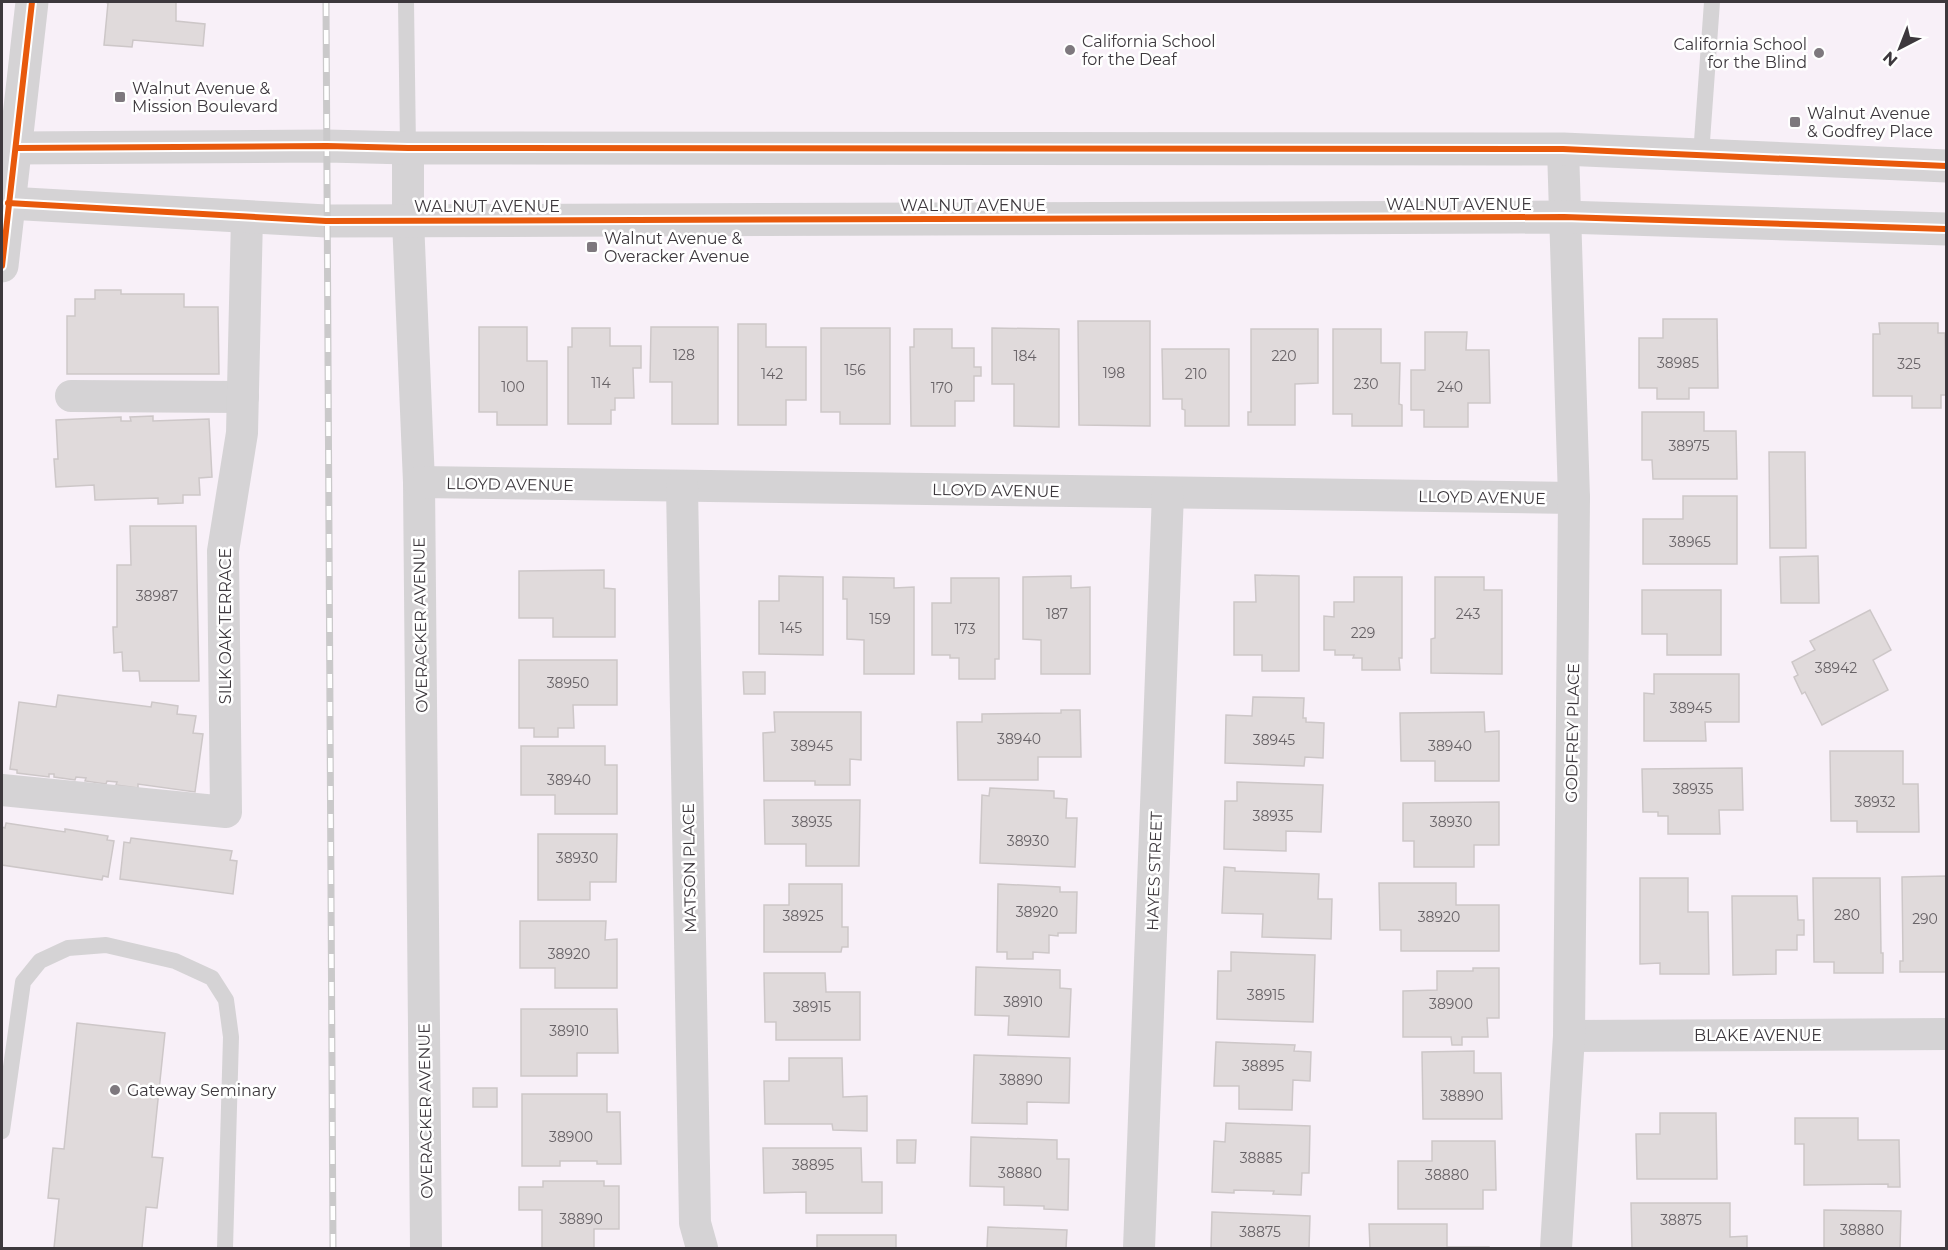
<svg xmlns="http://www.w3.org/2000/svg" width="1948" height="1250" viewBox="0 0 1948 1250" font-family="Montserrat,sans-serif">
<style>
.building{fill:#e0dadb;stroke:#cdc7c8;stroke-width:1.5}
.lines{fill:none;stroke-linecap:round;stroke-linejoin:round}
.service{stroke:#d5d3d5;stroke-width:16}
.minor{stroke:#d5d3d5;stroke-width:32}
.secondary{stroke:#d5d3d5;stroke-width:33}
.primary{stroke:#d5d3d5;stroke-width:33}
.rail-casing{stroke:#cac9ca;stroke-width:7}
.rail{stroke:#fff;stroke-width:4.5;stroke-dasharray:14;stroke-linecap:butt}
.cycleway-casing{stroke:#fff;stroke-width:10}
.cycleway{stroke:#e8590c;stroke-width:6}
.poi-dot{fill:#7e787e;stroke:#fff;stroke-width:2}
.labels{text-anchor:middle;stroke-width:5;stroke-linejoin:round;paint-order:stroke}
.number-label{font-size:14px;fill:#686367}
.poi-label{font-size:16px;fill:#3d383d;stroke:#fff;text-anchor:start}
.street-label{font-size:16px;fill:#3d383d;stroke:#fff}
</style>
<rect width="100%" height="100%" fill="#f8f0f8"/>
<g class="building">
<polygon points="105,2 176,2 176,21 205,24 203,46 133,40 132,47 104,45 108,3"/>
<polygon points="95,290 121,290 121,294 184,294 184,307 218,307 219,374 67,374 67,316 75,316 75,299 95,299"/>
<polygon points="1663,319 1717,319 1718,388 1689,388 1689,399 1657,399 1657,388 1639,388 1639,338 1663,338"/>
<polygon points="1078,321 1150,321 1150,426 1079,425"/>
<polygon points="1879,323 1938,323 1938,333 1945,333 1946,395 1941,395 1941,408 1912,408 1912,396 1873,396 1873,334 1880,334"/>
<polygon points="738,324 766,324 766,347 806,347 806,400 786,400 786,425 738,425"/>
<polygon points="479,327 527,327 527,361 547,361 547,425 497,425 497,412 479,412"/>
<polygon points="651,327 718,327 718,424 672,424 672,382 650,382"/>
<polygon points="572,328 610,328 610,346 641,346 641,368 633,368 634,398 615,398 615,410 611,410 611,424 568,424 568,347 572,347"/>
<polygon points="821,328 890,328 890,424 840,424 840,412 821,412"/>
<polygon points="992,328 1059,329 1059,427 1014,426 1014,384 992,384"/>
<polygon points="914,329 952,329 952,348 974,348 974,367 981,367 981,376 974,376 974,401 955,401 955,426 911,426 910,347 914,347"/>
<polygon points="1251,329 1318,329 1318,383 1295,384 1295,425 1248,425 1248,412 1251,412"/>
<polygon points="1333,329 1381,329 1381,363 1400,363 1399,404 1402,405 1402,426 1352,426 1352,414 1333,414"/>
<polygon points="1425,332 1467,332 1466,350 1489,350 1490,403 1468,403 1468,427 1424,427 1424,410 1411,410 1411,370 1425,370"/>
<polygon points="1162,349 1229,349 1229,426 1185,426 1185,410 1182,409 1182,399 1163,399"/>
<polygon points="1642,412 1704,412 1704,431 1736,431 1737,479 1653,479 1652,460 1642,460"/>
<polygon points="153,416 153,421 209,419 212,477 199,478 200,495 183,495 183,503 158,504 158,498 95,500 94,485 56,487 54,459 58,459 56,420 121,417 121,421 131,421 130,417"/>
<polygon points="1769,452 1805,452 1806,548 1770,548"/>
<polygon points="1683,496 1737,496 1737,564 1643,564 1643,519 1683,519"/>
<polygon points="130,526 196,526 199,681 140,681 139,671 123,671 122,652 114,653 113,627 117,627 117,565 131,565"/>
<polygon points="1818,556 1819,603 1781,603 1780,557"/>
<polygon points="604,570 604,588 615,589 615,637 553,637 553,618 519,618 519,571"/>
<polygon points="1255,575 1299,576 1299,671 1262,671 1262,655 1234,655 1234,602 1256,602"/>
<polygon points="779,576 823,577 823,655 759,654 759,601 779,601"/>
<polygon points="1071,576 1071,588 1090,587 1090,674 1041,674 1041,640 1023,639 1023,577"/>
<polygon points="843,577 894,578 894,588 914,587 914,674 864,674 864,640 847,639 847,599 843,599"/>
<polygon points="1354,577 1402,577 1402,658 1399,658 1400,670 1362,670 1362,658 1353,658 1354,655 1335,655 1335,650 1324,650 1324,616 1334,617 1334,602 1354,602"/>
<polygon points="1435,577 1484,577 1484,590 1502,590 1502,674 1431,673 1431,639 1435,638"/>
<polygon points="951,578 999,578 999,659 995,659 995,679 959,679 959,658 950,658 950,655 932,655 932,603 951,603"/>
<polygon points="1642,590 1721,590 1721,655 1667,655 1667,634 1642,634"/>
<polygon points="1870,610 1891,650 1873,660 1888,690 1822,725 1805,692 1802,694 1794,677 1798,675 1792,662 1815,650 1810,641"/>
<polygon points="519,660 617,660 617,705 573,705 574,728 558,728 558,737 534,737 534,728 519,728"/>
<polygon points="743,672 765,672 765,694 744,694"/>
<polygon points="1654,674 1739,674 1739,722 1705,722 1706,741 1644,741 1644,693 1654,694"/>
<polygon points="58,695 151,707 152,702 178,706 177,714 196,716 193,733 203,734 195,792 138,784 138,788 116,785 117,782 107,781 106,784 85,781 86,778 76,777 75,780 54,777 54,774 49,774 49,777 17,773 17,770 10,769 19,702 56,707"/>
<polygon points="1253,697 1304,698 1303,718 1306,718 1306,722 1324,723 1323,758 1305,757 1304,766 1225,763 1226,715 1252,716"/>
<polygon points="1061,710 1080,710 1081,757 1038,757 1038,780 958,780 957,722 982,722 982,714 1061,713"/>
<polygon points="774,712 861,712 861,760 850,759 850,785 815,785 815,781 764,781 763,733 775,732"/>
<polygon points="1484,712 1485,732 1499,731 1499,781 1435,781 1435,761 1401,761 1400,713"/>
<polygon points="521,746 605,746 605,765 617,765 617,814 555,814 555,795 521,795"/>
<polygon points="1830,751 1903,751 1903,784 1918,784 1919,832 1857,832 1857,821 1831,821"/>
<polygon points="1742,768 1743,810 1719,810 1720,834 1668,834 1668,816 1658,816 1658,812 1643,812 1642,769"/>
<polygon points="1237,782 1323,785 1321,832 1286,831 1286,851 1224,849 1225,801 1237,801"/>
<polygon points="990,788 1054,791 1054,798 1067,799 1066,818 1077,818 1075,867 980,863 982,795 989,796"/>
<polygon points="764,800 860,800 859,866 806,866 806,844 765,844"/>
<polygon points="1499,802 1499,845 1474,845 1474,867 1414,867 1414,841 1403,841 1403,803"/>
<polygon points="6,823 65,832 65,829 108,836 107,840 114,841 108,877 103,876 102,880 2,865 2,827 5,828"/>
<polygon points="538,834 617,834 616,882 590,882 590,900 538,900"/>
<polygon points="131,838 232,851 230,860 237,861 233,894 120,879 124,842 130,843"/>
<polygon points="1224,867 1235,868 1235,871 1319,874 1318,899 1332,899 1331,939 1262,937 1263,914 1222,913"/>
<polygon points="1946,876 1946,972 1900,972 1900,961 1903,961 1902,877"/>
<polygon points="1640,878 1688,878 1688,912 1708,912 1709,974 1660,974 1660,963 1640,964"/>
<polygon points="1813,878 1880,878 1881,953 1883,953 1883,973 1834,973 1834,962 1814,962"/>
<polygon points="1379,883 1456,883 1456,905 1499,905 1499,951 1401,951 1401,930 1380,930"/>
<polygon points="789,884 842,884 842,927 848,927 848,947 842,947 841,952 764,952 764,905 789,905"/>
<polygon points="998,884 1060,887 1060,892 1077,892 1076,933 1058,933 1058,936 1049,935 1049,953 1033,952 1033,959 1007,959 1007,952 997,952"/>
<polygon points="1732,896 1797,896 1798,920 1804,920 1804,935 1797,935 1797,950 1776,950 1776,974 1733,975"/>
<polygon points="520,921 606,921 605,940 617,939 617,988 555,988 555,968 520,968"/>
<polygon points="1231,952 1315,955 1313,1022 1217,1019 1218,971 1231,971"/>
<polygon points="976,967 1060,970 1060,988 1071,989 1069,1037 1008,1035 1009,1016 975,1015"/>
<polygon points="1473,968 1499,968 1499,1018 1487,1018 1488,1037 1462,1037 1462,1045 1452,1045 1451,1037 1403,1037 1403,991 1437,990 1437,971 1473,971"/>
<polygon points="764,973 825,973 826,992 860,992 860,1040 776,1040 776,1022 765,1022"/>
<polygon points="521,1009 617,1009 618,1053 577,1053 577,1076 521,1076"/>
<polygon points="77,1023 165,1033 152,1157 163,1158 157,1208 146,1207 142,1248 54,1248 59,1199 48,1198 53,1148 64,1149"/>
<polygon points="1216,1042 1295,1045 1294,1051 1311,1052 1310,1081 1293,1080 1292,1110 1239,1109 1239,1086 1214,1086"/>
<polygon points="1474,1051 1474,1073 1501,1073 1502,1119 1423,1119 1422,1052"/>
<polygon points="974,1055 1070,1058 1069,1103 1027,1102 1027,1124 972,1123"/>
<polygon points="789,1058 842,1058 843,1097 867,1096 867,1131 833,1130 832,1124 765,1124 764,1081 789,1081"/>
<rect x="473" y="1088" width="24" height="19"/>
<polygon points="522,1094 607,1094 607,1112 620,1112 621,1164 597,1164 597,1161 560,1161 560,1166 522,1166"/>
<polygon points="1660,1113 1716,1113 1717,1179 1637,1179 1636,1134 1660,1134"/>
<polygon points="1795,1118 1858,1118 1858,1140 1899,1140 1900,1187 1888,1187 1888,1184 1804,1185 1804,1144 1795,1144"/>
<polygon points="1226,1123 1310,1126 1309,1173 1302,1173 1301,1195 1273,1194 1274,1191 1234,1190 1234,1193 1212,1192 1214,1141 1225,1142"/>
<polygon points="971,1137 1057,1140 1057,1159 1069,1159 1068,1210 1044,1209 1044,1206 1004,1205 1004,1187 970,1186"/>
<polygon points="897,1140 916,1140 915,1163 897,1163"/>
<polygon points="1432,1141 1495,1141 1496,1190 1483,1190 1483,1209 1398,1209 1398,1161 1432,1161"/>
<polygon points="763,1148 861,1148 862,1182 882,1182 882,1213 806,1213 806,1192 764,1193"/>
<polygon points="543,1181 604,1181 604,1186 619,1186 619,1229 594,1229 594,1248 542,1248 542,1210 519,1210 519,1187 543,1187"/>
<polygon points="1631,1203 1730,1203 1730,1237 1747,1236 1747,1248 1632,1248"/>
<polygon points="1824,1210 1901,1211 1900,1248 1824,1248"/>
<polygon points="1212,1212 1310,1216 1309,1248 1211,1248"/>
<polygon points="1369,1224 1447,1224 1447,1247 1489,1247 1489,1248 1370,1248"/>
<polygon points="988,1227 1067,1230 1066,1248 987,1248"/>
<rect x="817" y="1235" width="79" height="13"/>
</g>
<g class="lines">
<g class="service">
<polyline points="406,2 408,148"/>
<polyline points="1701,155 1712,2"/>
<polyline points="2,1131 23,982 40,961 68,948 106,945 175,961 212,978 226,1000 231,1037 225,1248"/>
</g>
<g class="minor">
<polyline points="408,148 408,220 419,482 426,1248"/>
<polyline points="71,396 243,397"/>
<polyline points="419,482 1574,498"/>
<polyline points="682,486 695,1223 702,1248"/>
<polyline points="2,790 226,812 223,551 242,433 247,217"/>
<polyline points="1569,1036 1946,1034"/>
<polyline points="1139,1248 1168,493"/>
<polyline points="1556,1248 1569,1036 1574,498 1563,149"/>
</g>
<g class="secondary">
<polyline points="2,153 16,148 327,146 408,148 1563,149 1946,166"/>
<polyline points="2,200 8,203 326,221 1564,217 1946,229"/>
</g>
<polyline class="primary" points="2,266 32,2"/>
<defs>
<polyline id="rail" points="326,2 333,1248"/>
</defs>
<use href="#rail" class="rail-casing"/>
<use href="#rail" class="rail"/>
<defs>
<g id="cycleway">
<polyline points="16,148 327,146 408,148 1563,149 1946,166"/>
<polyline points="8,203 326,221 1564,217 1946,229"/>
<polyline points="2,266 32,2"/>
</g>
</defs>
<use href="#cycleway" class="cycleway-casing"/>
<use href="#cycleway" class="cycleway"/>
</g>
<g class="poi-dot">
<circle cx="1070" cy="50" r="6"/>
<circle cx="1819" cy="53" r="6"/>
<rect x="114" y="91" width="12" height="12" rx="3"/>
<rect x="1789" y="116" width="12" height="12" rx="3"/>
<rect x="586" y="241" width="12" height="12" rx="3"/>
<circle cx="115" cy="1090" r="6"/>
</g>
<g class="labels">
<g class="number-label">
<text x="684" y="360">128</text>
<text x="1025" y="361">184</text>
<text x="1284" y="361">220</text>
<text x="1678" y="368">38985</text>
<text x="1909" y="369">325</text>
<text x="855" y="375">156</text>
<text x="1114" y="378">198</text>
<text x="772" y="379">142</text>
<text x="1196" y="379">210</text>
<text x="601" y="388">114</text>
<text x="1366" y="389">230</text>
<text x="513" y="392">100</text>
<text x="1450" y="392">240</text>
<text x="942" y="393">170</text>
<text x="1689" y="451">38975</text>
<text x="1690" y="547">38965</text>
<text x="157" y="601">38987</text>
<text x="1057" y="619">187</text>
<text x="1468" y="619">243</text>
<text x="880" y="624">159</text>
<text x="791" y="633">145</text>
<text x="965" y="634">173</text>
<text x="1363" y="638">229</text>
<text x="1836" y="673">38942</text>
<text x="568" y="688">38950</text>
<text x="1691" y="713">38945</text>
<text x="1019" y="744">38940</text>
<text x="1274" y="745">38945</text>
<text x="812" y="751">38945</text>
<text x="1450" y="751">38940</text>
<text x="569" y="785">38940</text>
<text x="1693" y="794">38935</text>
<text x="1875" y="807">38932</text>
<text x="1273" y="821">38935</text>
<text x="812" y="827">38935</text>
<text x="1451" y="827">38930</text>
<text x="1028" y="846">38930</text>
<text x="577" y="863">38930</text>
<text x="1037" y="917">38920</text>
<text x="1847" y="920">280</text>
<text x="803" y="921">38925</text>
<text x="1439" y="922">38920</text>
<text x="1925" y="924">290</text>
<text x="569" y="959">38920</text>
<text x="1266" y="1000">38915</text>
<text x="1023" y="1007">38910</text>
<text x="1451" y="1009">38900</text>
<text x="812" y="1012">38915</text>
<text x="569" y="1036">38910</text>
<text x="1263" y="1071">38895</text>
<text x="1021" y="1085">38890</text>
<text x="1462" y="1101">38890</text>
<text x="571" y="1142">38900</text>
<text x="1261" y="1163">38885</text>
<text x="813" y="1170">38895</text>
<text x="1020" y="1178">38880</text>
<text x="1447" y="1180">38880</text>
<text x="581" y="1224">38890</text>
<text x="1681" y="1225">38875</text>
<text x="1862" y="1235">38880</text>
<text x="1260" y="1237">38875</text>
</g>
<g class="poi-label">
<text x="1082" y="47">California School<tspan x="1082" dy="18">for the Deaf</tspan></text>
<text x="1807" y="50" text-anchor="end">California School<tspan x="1807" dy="18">for the Blind</tspan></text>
<text x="132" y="94">Walnut Avenue &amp;<tspan x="132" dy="18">Mission Boulevard</tspan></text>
<text x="1807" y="119">Walnut Avenue<tspan x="1807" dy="18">&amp; Godfrey Place</tspan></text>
<text x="604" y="244">Walnut Avenue &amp;<tspan x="604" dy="18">Overacker Avenue</tspan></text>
<text x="127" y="1096">Gateway Seminary</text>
</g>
<g class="street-label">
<text x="1459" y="210">WALNUT AVENUE</text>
<text x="973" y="211">WALNUT AVENUE</text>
<text x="487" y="212">WALNUT AVENUE</text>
<text transform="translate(510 484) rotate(1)" y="6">LLOYD AVENUE</text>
<text transform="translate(996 490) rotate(1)" y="6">LLOYD AVENUE</text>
<text transform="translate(1482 497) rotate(1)" y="6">LLOYD AVENUE</text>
<text transform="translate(420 625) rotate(-91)" y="6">OVERACKER AVENUE</text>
<text transform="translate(225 626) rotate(-90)" y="6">SILK OAK TERRACE</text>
<text transform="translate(1572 733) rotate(-89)" y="6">GODFREY PLACE</text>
<text transform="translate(689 868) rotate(-91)" y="6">MATSON PLACE</text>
<text transform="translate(1154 871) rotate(-88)" y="6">HAYES STREET</text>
<text x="1758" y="1041">BLAKE AVENUE</text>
<text transform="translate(425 1111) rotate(-91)" y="6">OVERACKER AVENUE</text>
</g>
</g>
<rect width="1948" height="1250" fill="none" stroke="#3d383d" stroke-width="6"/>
<g transform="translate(1900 48) rotate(222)" stroke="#ffffff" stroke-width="4.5" paint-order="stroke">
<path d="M0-4.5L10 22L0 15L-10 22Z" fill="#3d383d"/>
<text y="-9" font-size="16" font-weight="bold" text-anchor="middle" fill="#3d383d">N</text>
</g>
</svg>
